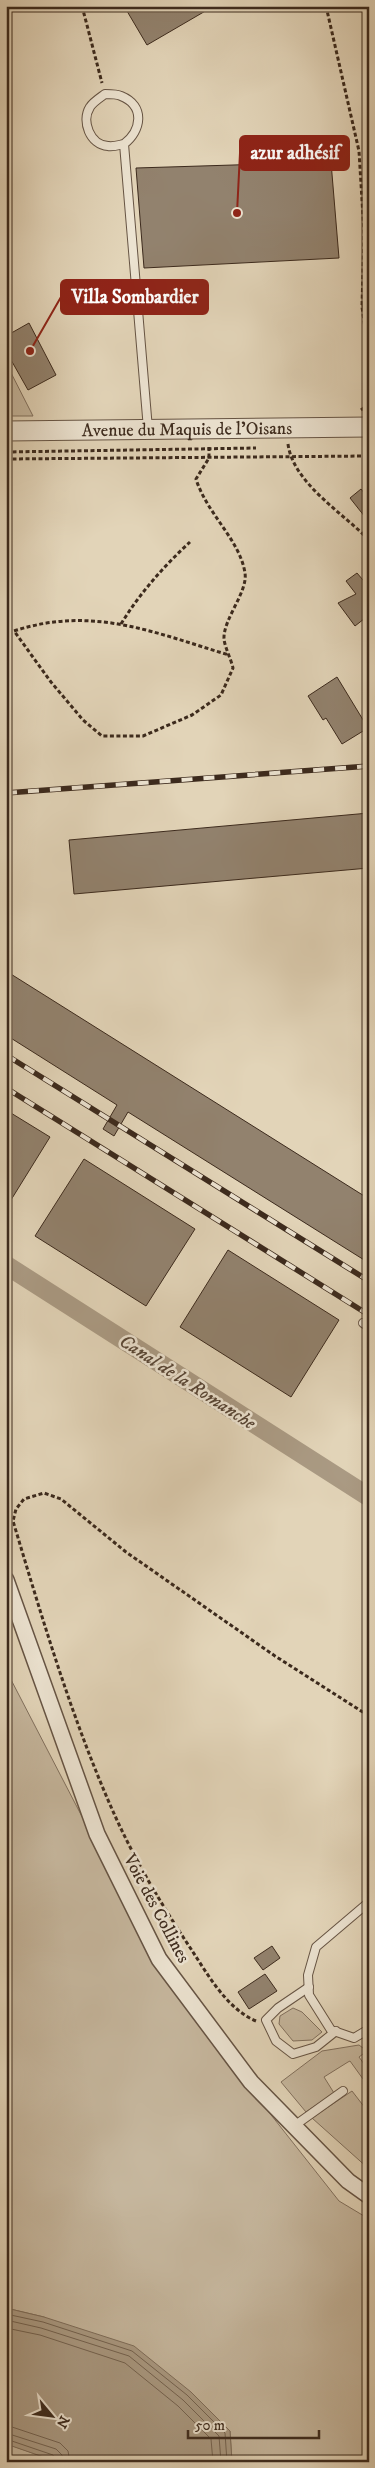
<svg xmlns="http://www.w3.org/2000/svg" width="375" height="2468" viewBox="0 0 375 2468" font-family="'IM FELL DW Pica',serif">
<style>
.green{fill:#c6b79e;stroke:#81705e}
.water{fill:#aa9a83;stroke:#7e6d5a}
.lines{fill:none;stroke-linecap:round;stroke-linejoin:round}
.shore{stroke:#736250;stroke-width:1}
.canal{stroke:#aa9a83;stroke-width:19}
.building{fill:#92826e;stroke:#3c2a1d}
.service-casing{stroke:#665444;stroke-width:10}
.minor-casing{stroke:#665444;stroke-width:18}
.tertiary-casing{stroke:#665444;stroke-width:21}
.path{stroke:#3c2a1d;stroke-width:3;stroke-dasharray:4 2.5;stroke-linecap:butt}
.service{stroke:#ece3d1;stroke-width:8}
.minor{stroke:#ece3d1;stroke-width:15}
.tertiary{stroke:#ece3d1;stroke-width:19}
.rail-casing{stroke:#3c2a1d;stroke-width:5.5}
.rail{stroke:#ece3d1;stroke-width:4;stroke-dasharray:11;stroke-linecap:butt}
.labels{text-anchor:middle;stroke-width:5;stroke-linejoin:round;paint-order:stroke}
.street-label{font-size:18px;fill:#3c2a1d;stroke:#ece3d1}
.water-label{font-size:19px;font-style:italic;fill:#584636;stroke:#ece3d1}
.leader{fill:none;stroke:#8f2418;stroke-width:2}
.callout-dot{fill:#8f2418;stroke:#ece3d1;stroke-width:2}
.callout{fill:#8f2418;stroke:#8f2418;stroke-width:2}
.callout-label{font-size:19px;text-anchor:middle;font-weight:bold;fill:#fff}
</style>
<rect width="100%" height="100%" fill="#e2d4b8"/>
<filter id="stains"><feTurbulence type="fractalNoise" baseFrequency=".004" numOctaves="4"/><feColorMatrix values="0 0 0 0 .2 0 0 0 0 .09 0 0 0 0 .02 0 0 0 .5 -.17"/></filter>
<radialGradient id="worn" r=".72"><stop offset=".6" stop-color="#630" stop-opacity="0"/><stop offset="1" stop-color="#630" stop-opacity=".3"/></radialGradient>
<g class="green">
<polygon points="6,363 33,416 6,416"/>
<polygon points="6,1670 133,1915 197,2021 339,2201 369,2219 369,2462 232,2462 230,2431 44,2317 6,2308"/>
<polygon points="293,2008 302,2012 322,2032 312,2040 293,2041 279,2024 280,2016"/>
<polygon points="359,2045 367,2051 359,2057 369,2071 369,2075 363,2079 350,2061 348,2062 324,2077 334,2093 306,2112 281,2082 322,2051"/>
<polygon points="352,2091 369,2113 369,2169 312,2118"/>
<polygon points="6,2444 10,2445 58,2462 6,2462"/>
</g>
<polygon class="water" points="6,2308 44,2317 134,2346 191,2392 230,2431 232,2462 58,2462 6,2444"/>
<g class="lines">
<g class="shore">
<polyline points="6,2314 43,2322 132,2351 187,2395 225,2433 227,2462"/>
<polyline points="6,2320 41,2328 129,2356 183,2400 219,2436 221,2462"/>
<polyline points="6,2328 40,2335 125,2363 178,2406 211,2439 213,2462"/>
<polyline points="6,2425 60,2443 68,2451 70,2462"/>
<polyline points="6,2433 56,2449 62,2455 63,2462"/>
<polyline points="6,2439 53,2455 57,2462"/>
</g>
<polyline class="canal" points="6,1265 369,1497"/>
</g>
<g class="building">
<polygon points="124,6 214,6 147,45"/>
<polygon points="331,162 339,258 144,268 136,168"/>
<polygon points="29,323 56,375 28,390 6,351 6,336"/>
<polygon points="361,489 369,499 369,522 350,498"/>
<polygon points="357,573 369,587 369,615 355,626 338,603 356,594 346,581"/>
<polygon points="337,677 368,728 342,744 326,718 323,720 308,696"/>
<polygon points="369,813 369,868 74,894 69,840"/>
<polygon points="6,971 369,1199 369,1263 128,1112 114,1136 103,1129 117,1105 6,1035"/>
<polygon points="6,1110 50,1137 6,1208"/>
<polygon points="84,1159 195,1229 146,1306 35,1236"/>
<polygon points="228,1250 339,1320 291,1397 180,1327"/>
<polygon points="272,1946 280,1958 263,1970 254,1958"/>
<polygon points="265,1974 277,1991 249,2009 238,1992"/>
</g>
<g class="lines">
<defs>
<g id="service">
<path d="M124,144C119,145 113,147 108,146C90,145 81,121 90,107C93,102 101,97 105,94C110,94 117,94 121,96C146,106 141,131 124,144L148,429"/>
<polyline points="363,1323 369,1327"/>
<polyline points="369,1902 316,1947 308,1975 309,1995 331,2030 354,2038 369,2029"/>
<polyline points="309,1987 278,2008 266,2020 276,2041 293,2054 316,2047 336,2031"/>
<polyline points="294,2126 343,2091"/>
</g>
<polyline id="minor" points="6,1580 97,1834 159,1959 251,2082 348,2181 369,2196"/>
<g id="tertiary">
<path id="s1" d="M6,431L369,427"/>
</g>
</defs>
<use href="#service" class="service-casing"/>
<use href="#minor" class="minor-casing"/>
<use href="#tertiary" class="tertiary-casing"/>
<g class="path">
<polyline points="82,6 102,83"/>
<polyline points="326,6 359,151 364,233 362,307 369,356"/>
<polyline points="362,307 369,304"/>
<polyline points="361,410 369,404"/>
<path d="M288,444C293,483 343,513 369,540"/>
<path d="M209,447V458L196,479C207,514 240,540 245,573C248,592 223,619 224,639C225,648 231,659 233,668L221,695L192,715L143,736H102L83,720L51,682L14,631C93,605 155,633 229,655"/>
<polyline points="6,452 256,448"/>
<polyline points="6,459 369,456"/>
<path d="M121,624C140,593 163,567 190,542"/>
<path d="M256,2021C227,2009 208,1975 191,1949C163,1907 137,1864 116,1818C73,1723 43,1621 13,1521L16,1509L24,1499L44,1493L61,1499L126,1552L275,1656L369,1716"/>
</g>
<use href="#service" class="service"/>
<use href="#minor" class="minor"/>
<use href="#tertiary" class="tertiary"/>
<defs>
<g id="rail">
<polyline points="6,793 369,766"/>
<polyline points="6,1055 369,1281"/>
<polyline points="6,1088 369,1315"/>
</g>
</defs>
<use href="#rail" class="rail-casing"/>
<use href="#rail" class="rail"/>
</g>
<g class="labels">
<g class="street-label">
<text dy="6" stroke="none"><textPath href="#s1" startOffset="181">Avenue du Maquis de l'Oisans</textPath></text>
<text transform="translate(157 1908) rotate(62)" y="6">Voie des Collines</text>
</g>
<g class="water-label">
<text transform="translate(188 1381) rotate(33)" y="7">Canal de la Romanche</text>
</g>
</g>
<path class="leader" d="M237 213L240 153M30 351L61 297"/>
<g class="callout-dot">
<circle cx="237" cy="213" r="5"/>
<circle cx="30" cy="351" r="5"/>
</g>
<g class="callout">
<rect x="240" y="136" width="109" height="34" rx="5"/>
<rect x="61" y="280" width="147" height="34" rx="5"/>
</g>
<g class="callout-label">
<text x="295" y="159">azur adhésif</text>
<text x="135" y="303">Villa Sombardier</text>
</g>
<rect width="375" height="2468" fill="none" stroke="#e2d4b8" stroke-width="25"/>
<rect x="8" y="8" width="360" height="2453" fill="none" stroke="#3c2a1d" stroke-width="2.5"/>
<rect x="12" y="12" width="350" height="2443" fill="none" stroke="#3c2a1d"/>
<g transform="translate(52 2416) rotate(119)" stroke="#ece3d1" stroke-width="4" paint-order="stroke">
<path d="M0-4L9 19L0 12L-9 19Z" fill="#3c2a1d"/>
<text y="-8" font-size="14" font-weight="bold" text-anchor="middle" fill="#3c2a1d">N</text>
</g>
<path d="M188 2430v8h131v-8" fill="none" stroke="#3c2a1d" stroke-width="2.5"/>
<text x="195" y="2430" font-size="15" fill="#3c2a1d" stroke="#ece3d1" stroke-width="4" paint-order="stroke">50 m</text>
<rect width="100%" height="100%" filter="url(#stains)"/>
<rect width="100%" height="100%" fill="url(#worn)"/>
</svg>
